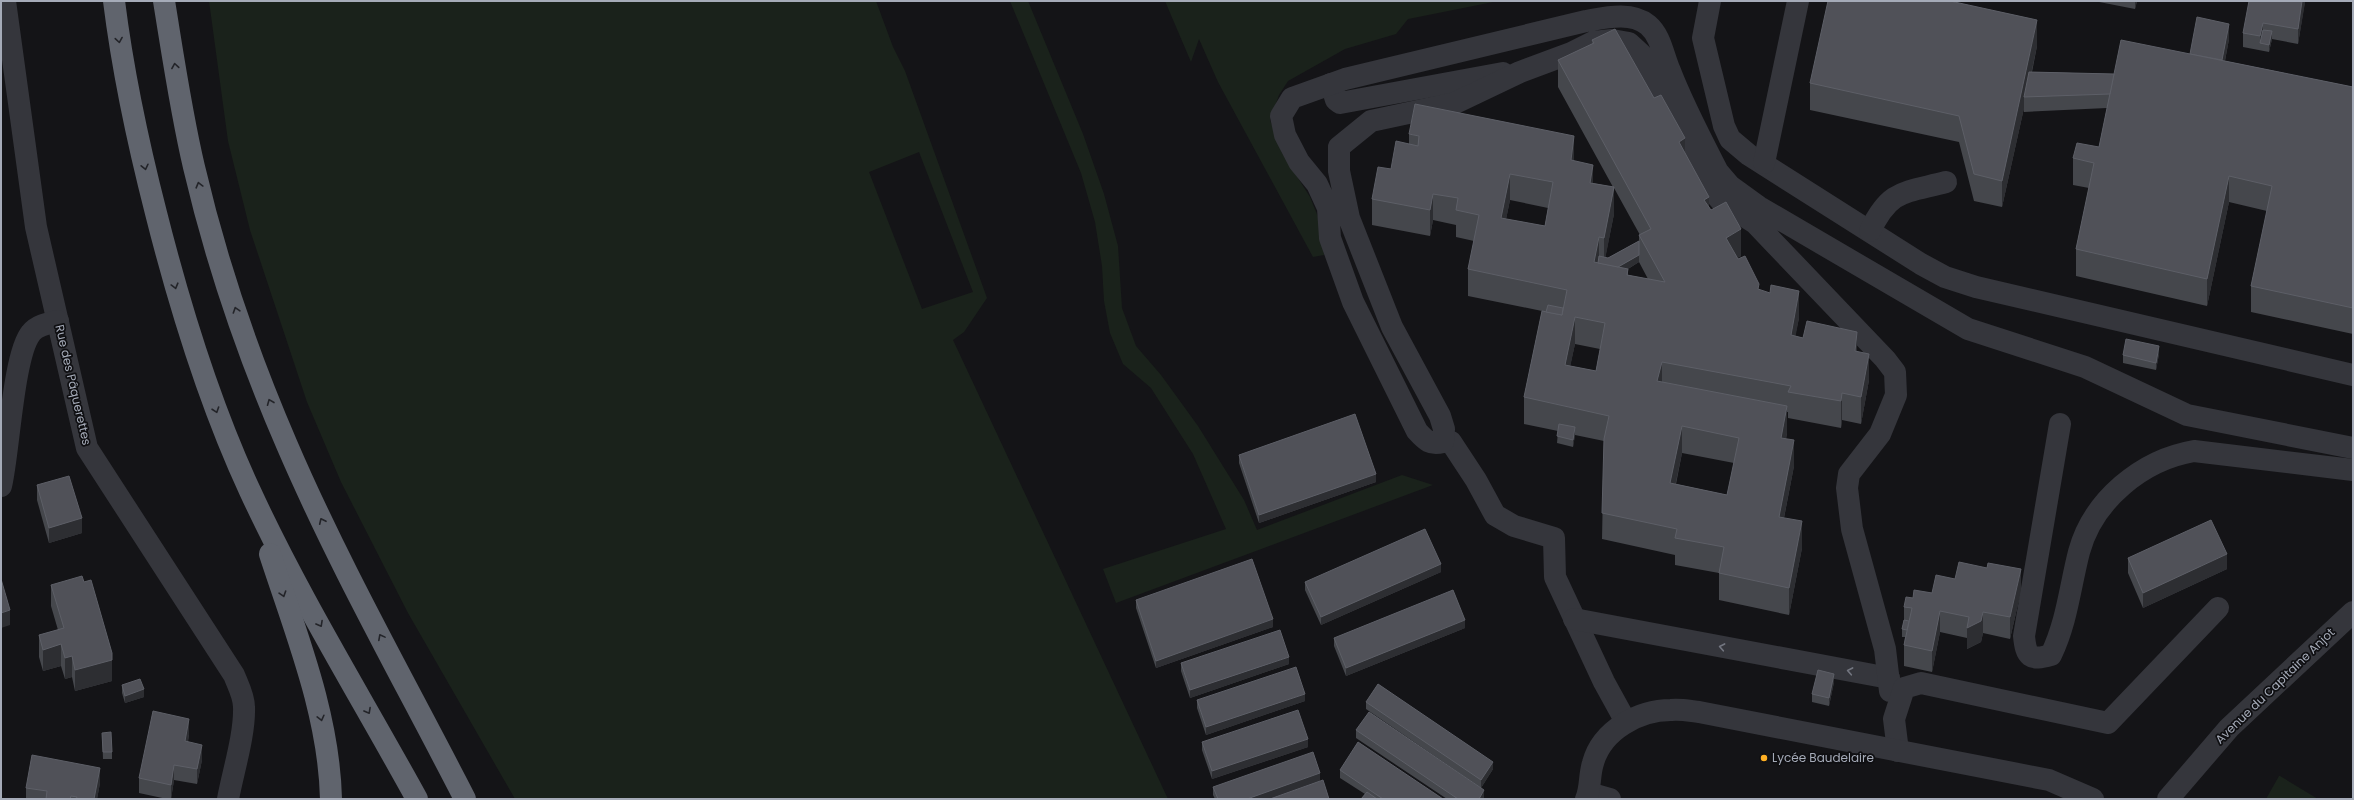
<svg xmlns="http://www.w3.org/2000/svg" width="2354" height="800" viewBox="0 0 2354 800" font-family="Poppins,sans-serif">
<style>
.green{fill:#1a221b;fill-rule:evenodd}
.lines{fill:none;stroke-linecap:round;stroke-linejoin:round}
.minor{stroke:#35363c;stroke-width:22}
.highway{stroke:#60646d;stroke-width:22}
.wall{fill:#45474c;fill-rule:evenodd}
.shaded-wall{fill:#2d2e32}
.building{fill:#505158;stroke:#5d5f67;fill-rule:evenodd}
.oneway{stroke:#232429}
.oneway2{stroke:#737680}
.poi-dot{fill:#ffb024;stroke:#0f0f12;stroke-width:1.5}
.labels{text-anchor:middle;stroke-width:3.5;stroke-linejoin:round;paint-order:stroke}
.street-label{font-size:12px;fill:#a5abb8;stroke:#0f0f12}
.poi-label{font-size:12px;fill:#a5abb8;stroke:#0f0f12;text-anchor:start}
</style>
<rect width="100%" height="100%" fill="#141417"/>
<g class="green">
<path d="M209,1H876L893,47L905,71L987,298L964,332L953,340L1168,799H515L408,613L341,482L307,402L250,230L228,141ZM919,152L973,292L922,309L869,172Z"/>
<polygon points="1010,1 1028,1 1083,134 1104,194 1118,246 1122,308 1136,346 1161,375 1198,426 1244,500 1257,530 1402,475 1433,485 1116,603 1103,569 1226,529 1193,454 1151,388 1123,364 1110,333 1104,301 1102,266 1095,222 1081,173"/>
<polygon points="1165,1 1498,1 1408,19 1396,34 1345,49 1288,81 1279,95 1270,120 1282,153 1310,197 1323,229 1324,255 1313,257 1218,82 1199,39 1191,62"/>
<polygon points="2279,776 2280,776 2318,799 2266,799"/>
</g>
<g class="lines">
<g class="minor">
<path d="M5,1L36,227L87,448L234,675C238,685 244,696 244,707C245,734 233,772 228,799"/>
<polyline points="1710,1 1703,38 1724,126 1730,139 1749,155 1921,264 1945,277 1976,287 2353,375"/>
<polyline points="1331,84 1336,100 1340,103 1503,73"/>
<polyline points="1764,163 1798,1"/>
<path d="M1870,231C1890,189 1904,193 1946,182"/>
<path d="M2060,424L2024,636C2026,657 2030,661 2051,655C2067,622 2070,587 2079,552C2093,500 2142,460 2194,451L2353,470"/>
<polyline points="1443,442 1451,442 1476,480 1495,515 1514,526 1554,538 1555,577 1604,682 1626,722"/>
<path d="M1,486C9,453 13,355 31,333C37,325 49,323 58,321"/>
<polyline points="1574,619 1889,678"/>
<path d="M1890,691L1885,649L1852,529L1847,488L1849,474L1880,434L1896,395L1895,372L1885,359L1755,223L1722,202L1708,186L1641,54L1629,43L1612,40L1593,42L1571,53L1520,72L1455,103L1371,121L1339,147V171L1349,218L1392,327L1440,416L1444,429L1443,442C1430,445 1426,441 1417,431L1353,302L1330,238L1328,208L1317,184L1299,162L1285,135L1281,116L1292,98L1345,79L1586,21C1604,18 1631,11 1648,25C1661,36 1663,55 1670,71C1683,105 1701,139 1718,172L1730,186L1759,207L1968,329L2085,367L2187,415L2353,448"/>
<polyline points="1898,751 1894,719 1904,688 1921,683 2108,723 2218,608"/>
<polyline points="1589,793 1610,799"/>
<path d="M1586,799C1591,788 1589,775 1593,763C1602,730 1639,710 1671,710C1681,709 1690,711 1699,712L2049,780L2093,799"/>
<polyline points="2168,799 2229,728 2353,612"/>
</g>
<g class="highway">
<path d="M114,1C123,73 138,143 156,213C180,308 209,403 250,491C299,597 361,697 417,799"/>
<path d="M164,1C173,56 181,112 194,167C216,261 248,355 287,445C339,566 405,682 465,799"/>
<path d="M270,554C296,634 329,714 331,799"/>
</g>
</g>
<g class="wall">
<polygon points="2094,1 2137,1 2135,9"/>
<polygon points="2305,1 2298,44 2272,39 2269,52 2243,47 2243,33"/>
<polygon points="2229,39 2225,61 2353,87 2353,334 2251,312 2251,286 2267,211 2229,202 2207,306 2076,276 2076,249 2089,188 2073,185 2073,158 2099,147 2107,108 2024,112 2024,108 2002,207 1974,201 1959,142 1810,110 1810,83 2037,46 2032,72 2114,74 2190,54"/>
<path d="M1592,40L1685,154L1709,208L1741,256L1737,258L1759,290L1799,318L1795,336L1857,351L1869,380L1861,424L1842,420L1841,428L1788,418V412H1787V433L1786,439L1794,466L1784,518L1802,548L1789,615L1719,600V573L1675,565V555L1602,539L1604,441L1575,435L1573,447L1557,443L1558,431L1524,424V397L1542,311L1468,296V269L1474,241L1456,237V225L1433,220L1430,236L1372,225V199L1391,169L1409,144V134L1574,161L1593,183L1613,187L1558,87V60L1592,44ZM1614,188L1640,235H1639V241L1608,258H1605L1614,214ZM1510,200L1548,208L1545,226L1506,219ZM1639,262L1648,279L1628,275V269ZM1575,344L1600,349L1596,371L1570,366ZM1682,453L1734,463L1727,495L1676,484Z"/>
<polygon points="2159,354 2156,370 2123,363 2123,355"/>
<polygon points="1239,455 1376,482 1259,523 1239,463"/>
<polygon points="37,485 82,533 49,543 37,500"/>
<polygon points="2128,558 2227,569 2143,608 2128,573"/>
<polygon points="1441,572 1321,625 1305,590 1305,582"/>
<polygon points="1955,579 2021,591 2010,639 1983,633 1981,642 1967,649 1967,638 1940,632 1932,672 1904,666 1904,645 1905,637 1902,637 1902,629 1904,620 1904,607 1932,593"/>
<polygon points="51,585 112,681 75,691 72,677 65,679 61,666 43,671 39,657 39,635 58,630 51,606"/>
<polygon points="1136,600 1273,627 1156,668 1136,608"/>
<polygon points="1465,628 1346,676 1334,646 1334,638"/>
<polygon points="1181,663 1289,664 1190,698 1181,671"/>
<polygon points="1834,682 1829,706 1812,702 1812,694"/>
<polygon points="122,685 144,697 125,703 122,693"/>
<polygon points="1197,700 1305,701 1206,735 1197,708"/>
<polygon points="1366,702 1493,769 1481,788 1366,709"/>
<polygon points="1356,730 1484,798 1484,799 1447,799 1356,738"/>
<polygon points="102,733 112,752 112,759 103,759"/>
<polygon points="189,734 188,742 202,760 197,784 174,780 171,799 167,799 139,793 139,778"/>
<polygon points="1202,742 1308,747 1212,779 1202,750"/>
<polygon points="1340,770 1443,799 1361,799 1365,794 1340,778"/>
<polygon points="1320,781 1269,799 1215,799 1213,795 1213,787"/>
<polygon points="100,783 97,799 26,799 26,788"/>
</g>
<g class="shaded-wall">
<polygon points="2135,1 2137,1 2135,9"/>
<polygon points="2302,1 2305,1 2305,3 2298,44 2298,29"/>
<polygon points="2037,20 2037,46 2026,97 2024,97 2024,108 2002,207 2002,181"/>
<polygon points="2263,23 2263,37 2260,43 2260,50 2260,36"/>
<polygon points="2229,24 2229,39 2220,86 2220,71"/>
<polygon points="2272,31 2272,39 2269,52 2269,45"/>
<polygon points="1574,136 1574,163 1571,160"/>
<polygon points="1685,138 1685,165 1679,142"/>
<polygon points="1593,165 1593,191 1590,183"/>
<polygon points="1510,174 1510,200 1501,244 1501,218"/>
<polygon points="2229,176 2229,202 2207,306 2207,279"/>
<polygon points="1614,187 1614,214 1604,265 1604,238"/>
<polygon points="1433,194 1433,220 1430,236 1430,210"/>
<polygon points="1709,197 1709,224 1704,200"/>
<polygon points="1741,229 1741,256 1726,264 1726,238"/>
<polygon points="1599,237 1599,264 1594,262"/>
<polygon points="1639,255 1639,262 1610,280 1610,272"/>
<polygon points="1799,291 1799,318 1791,361 1791,335"/>
<polygon points="1575,317 1575,344 1565,391 1565,365"/>
<polygon points="1857,332 1857,358 1855,351"/>
<polygon points="2159,346 2159,354 2156,370 2156,363"/>
<polygon points="1869,354 1869,380 1861,424 1861,397"/>
<polygon points="1662,362 1662,388 1657,381"/>
<polygon points="1842,393 1842,420 1841,428 1841,401"/>
<polygon points="1787,406 1787,433 1781,465 1781,438"/>
<polygon points="1682,426 1682,453 1670,510 1670,483"/>
<polygon points="1575,427 1575,435 1573,447 1573,440"/>
<polygon points="1794,440 1794,466 1779,543 1779,517"/>
<polygon points="1376,474 1376,482 1259,523 1259,515"/>
<polygon points="82,518 82,533 49,543 49,528"/>
<polygon points="1802,521 1802,548 1789,615 1789,588"/>
<polygon points="2227,554 2227,569 2143,608 2143,593"/>
<polygon points="1441,564 1441,572 1321,625 1321,617"/>
<polygon points="2021,569 2021,591 2010,639 2010,617"/>
<polygon points="10,610 10,625 1,628 1,613"/>
<polygon points="1940,611 1940,632 1932,672 1932,651"/>
<polygon points="1983,612 1983,633 1981,642 1967,649 1967,628"/>
<polygon points="1273,619 1273,627 1156,668 1156,661"/>
<polygon points="1465,620 1465,628 1346,676 1346,668"/>
<polygon points="61,644 61,666 43,671 43,650"/>
<polygon points="112,653 112,681 75,691 75,670"/>
<polygon points="72,656 72,677 65,679 65,658"/>
<polygon points="1289,657 1289,664 1190,698 1190,690"/>
<polygon points="1834,674 1834,682 1829,706 1829,698"/>
<polygon points="144,689 144,697 125,703 125,696"/>
<polygon points="1305,694 1305,701 1206,735 1206,727"/>
<polygon points="189,719 189,734 185,756 185,741"/>
<polygon points="1308,739 1308,747 1212,779 1212,771"/>
<polygon points="202,745 202,760 197,784 197,769"/>
<polygon points="1493,762 1493,769 1481,788 1481,780"/>
<polygon points="174,765 174,780 171,799 171,785"/>
<polygon points="100,768 100,783 97,799 94,799"/>
<polygon points="1320,773 1320,781 1269,799 1247,799"/>
<polygon points="1484,790 1484,799 1479,799"/>
</g>
<g class="building">
<polygon points="1828,1 1950,1 2037,20 2002,181 1974,174 1959,116 1810,83"/>
<polygon points="2249,1 2302,1 2298,29 2263,23 2260,36 2243,33"/>
<polygon points="2197,17 2229,24 2222,60 2190,54"/>
<path d="M1615,29L1654,98L1661,95L1685,138L1679,142L1709,197L1704,200L1711,210L1726,202L1741,229L1726,238L1738,259L1745,256L1759,284L1758,289L1770,293L1771,285L1799,291L1791,335L1803,338L1807,321L1857,332L1855,351L1869,354L1861,397L1842,393L1841,401L1788,392L1791,386L1662,362L1657,381L1787,406L1781,438L1794,440L1779,517L1802,521L1789,588L1719,573L1724,547L1675,538L1677,529L1602,513L1604,439L1609,416L1524,397L1542,311L1562,315L1567,290L1468,269L1479,215L1456,210L1458,198L1433,194L1430,210L1372,199L1378,167L1391,169L1396,141L1418,146L1419,136L1409,134L1415,104L1574,136L1571,160L1593,165L1590,183L1614,187L1604,238L1599,237L1594,262L1628,269L1627,275L1665,282L1639,235L1651,229L1558,60L1594,43L1592,40ZM1510,174L1553,182L1545,226L1501,218ZM1575,317L1605,323L1596,371L1565,365ZM1682,426L1739,438L1727,495L1670,483Z"/>
<polygon points="2263,30 2272,31 2269,45 2260,43"/>
<polygon points="2121,40 2353,87 2353,308 2251,286 2272,186 2229,176 2207,279 2076,249 2094,163 2073,158 2077,143 2099,147"/>
<polygon points="2029,72 2114,74 2110,94 2024,97"/>
<polygon points="1639,241 1639,255 1618,267 1598,263 1599,256 1608,258"/>
<polygon points="1548,305 1563,308 1562,315 1546,312"/>
<polygon points="2126,339 2159,346 2156,363 2123,355"/>
<polygon points="1355,414 1376,474 1259,515 1239,455"/>
<polygon points="1559,424 1575,427 1573,440 1557,436"/>
<polygon points="69,476 82,518 49,528 37,485"/>
<polygon points="2211,520 2227,554 2143,593 2128,558"/>
<polygon points="1425,529 1441,564 1321,617 1305,582"/>
<polygon points="1252,559 1273,619 1156,661 1136,600"/>
<polygon points="1959,562 1987,568 1988,563 2021,569 2010,617 1983,612 1981,621 1967,628 1969,617 1940,611 1932,651 1904,645 1912,608 1904,607 1906,597 1913,598 1914,590 1932,593 1936,575 1955,579"/>
<polygon points="82,576 84,582 91,580 112,653 112,660 75,670 72,656 65,658 61,644 43,650 39,635 64,628 51,585"/>
<polygon points="1,579 10,610 1,613"/>
<polygon points="1453,590 1465,620 1346,668 1334,638"/>
<polygon points="1904,620 1909,621 1907,630 1902,629"/>
<polygon points="1280,630 1289,657 1190,690 1181,663"/>
<polygon points="1296,667 1305,694 1206,727 1197,700"/>
<polygon points="1818,670 1834,674 1829,698 1812,694"/>
<polygon points="140,679 144,689 125,696 122,685"/>
<polygon points="1378,684 1493,762 1481,780 1366,702"/>
<polygon points="1298,710 1308,739 1212,771 1202,742"/>
<polygon points="153,711 189,719 185,741 202,745 197,769 174,765 171,785 139,778"/>
<polygon points="1369,712 1484,790 1479,799 1458,799 1356,730"/>
<polygon points="111,732 112,752 103,752 102,733"/>
<polygon points="1358,742 1443,799 1383,799 1340,770"/>
<polygon points="1313,752 1320,773 1247,799 1218,799 1213,787"/>
<polygon points="32,755 100,768 94,799 76,799 77,797 71,796 70,799 46,799 47,791 26,788"/>
<polygon points="1323,780 1329,799 1270,799"/>
<polygon points="1367,792 1377,799 1361,799"/>
</g>
<defs><path id="oneway-chevron" d="M-2-3.5L2.5 0L-2 3.5" fill="none" stroke-width="1.6" stroke-linecap="round" stroke-linejoin="round"/></defs>
<g class="oneway">
<use href="#oneway-chevron" transform="translate(119 40) rotate(81)"/>
<use href="#oneway-chevron" transform="translate(175 66) rotate(-99)"/>
<use href="#oneway-chevron" transform="translate(145 167) rotate(77)"/>
<use href="#oneway-chevron" transform="translate(199 185) rotate(-105)"/>
<use href="#oneway-chevron" transform="translate(175 286) rotate(75)"/>
<use href="#oneway-chevron" transform="translate(236 310) rotate(-108)"/>
<use href="#oneway-chevron" transform="translate(270 402) rotate(-112)"/>
<use href="#oneway-chevron" transform="translate(216 410) rotate(71)"/>
<use href="#oneway-chevron" transform="translate(322 521) rotate(-115)"/>
<use href="#oneway-chevron" transform="translate(283 594) rotate(72)"/>
<use href="#oneway-chevron" transform="translate(320 624) rotate(61)"/>
<use href="#oneway-chevron" transform="translate(381 637) rotate(-118)"/>
<use href="#oneway-chevron" transform="translate(368 711) rotate(61)"/>
<use href="#oneway-chevron" transform="translate(321 718) rotate(76)"/>
</g>
<g class="oneway2">
<use href="#oneway-chevron" transform="translate(1722 647) rotate(-169)"/>
<use href="#oneway-chevron" transform="translate(1850 671) rotate(-169)"/>
</g>
<circle class="poi-dot" cx="1764" cy="758" r="4"/>
<g class="labels">
<g class="street-label">
<text transform="translate(73 385) rotate(77)" y="4">Rue des Pâquerettes</text>
<text transform="translate(2275 686) rotate(-44)" y="4">Avenue du Capitaine Anjot</text>
</g>
<g class="poi-label">
<text x="1772" y="762">Lycée Baudelaire</text>
</g>
</g>
<rect width="2354" height="800" fill="none" stroke="#a5abb8" stroke-width="4"/>
</svg>
